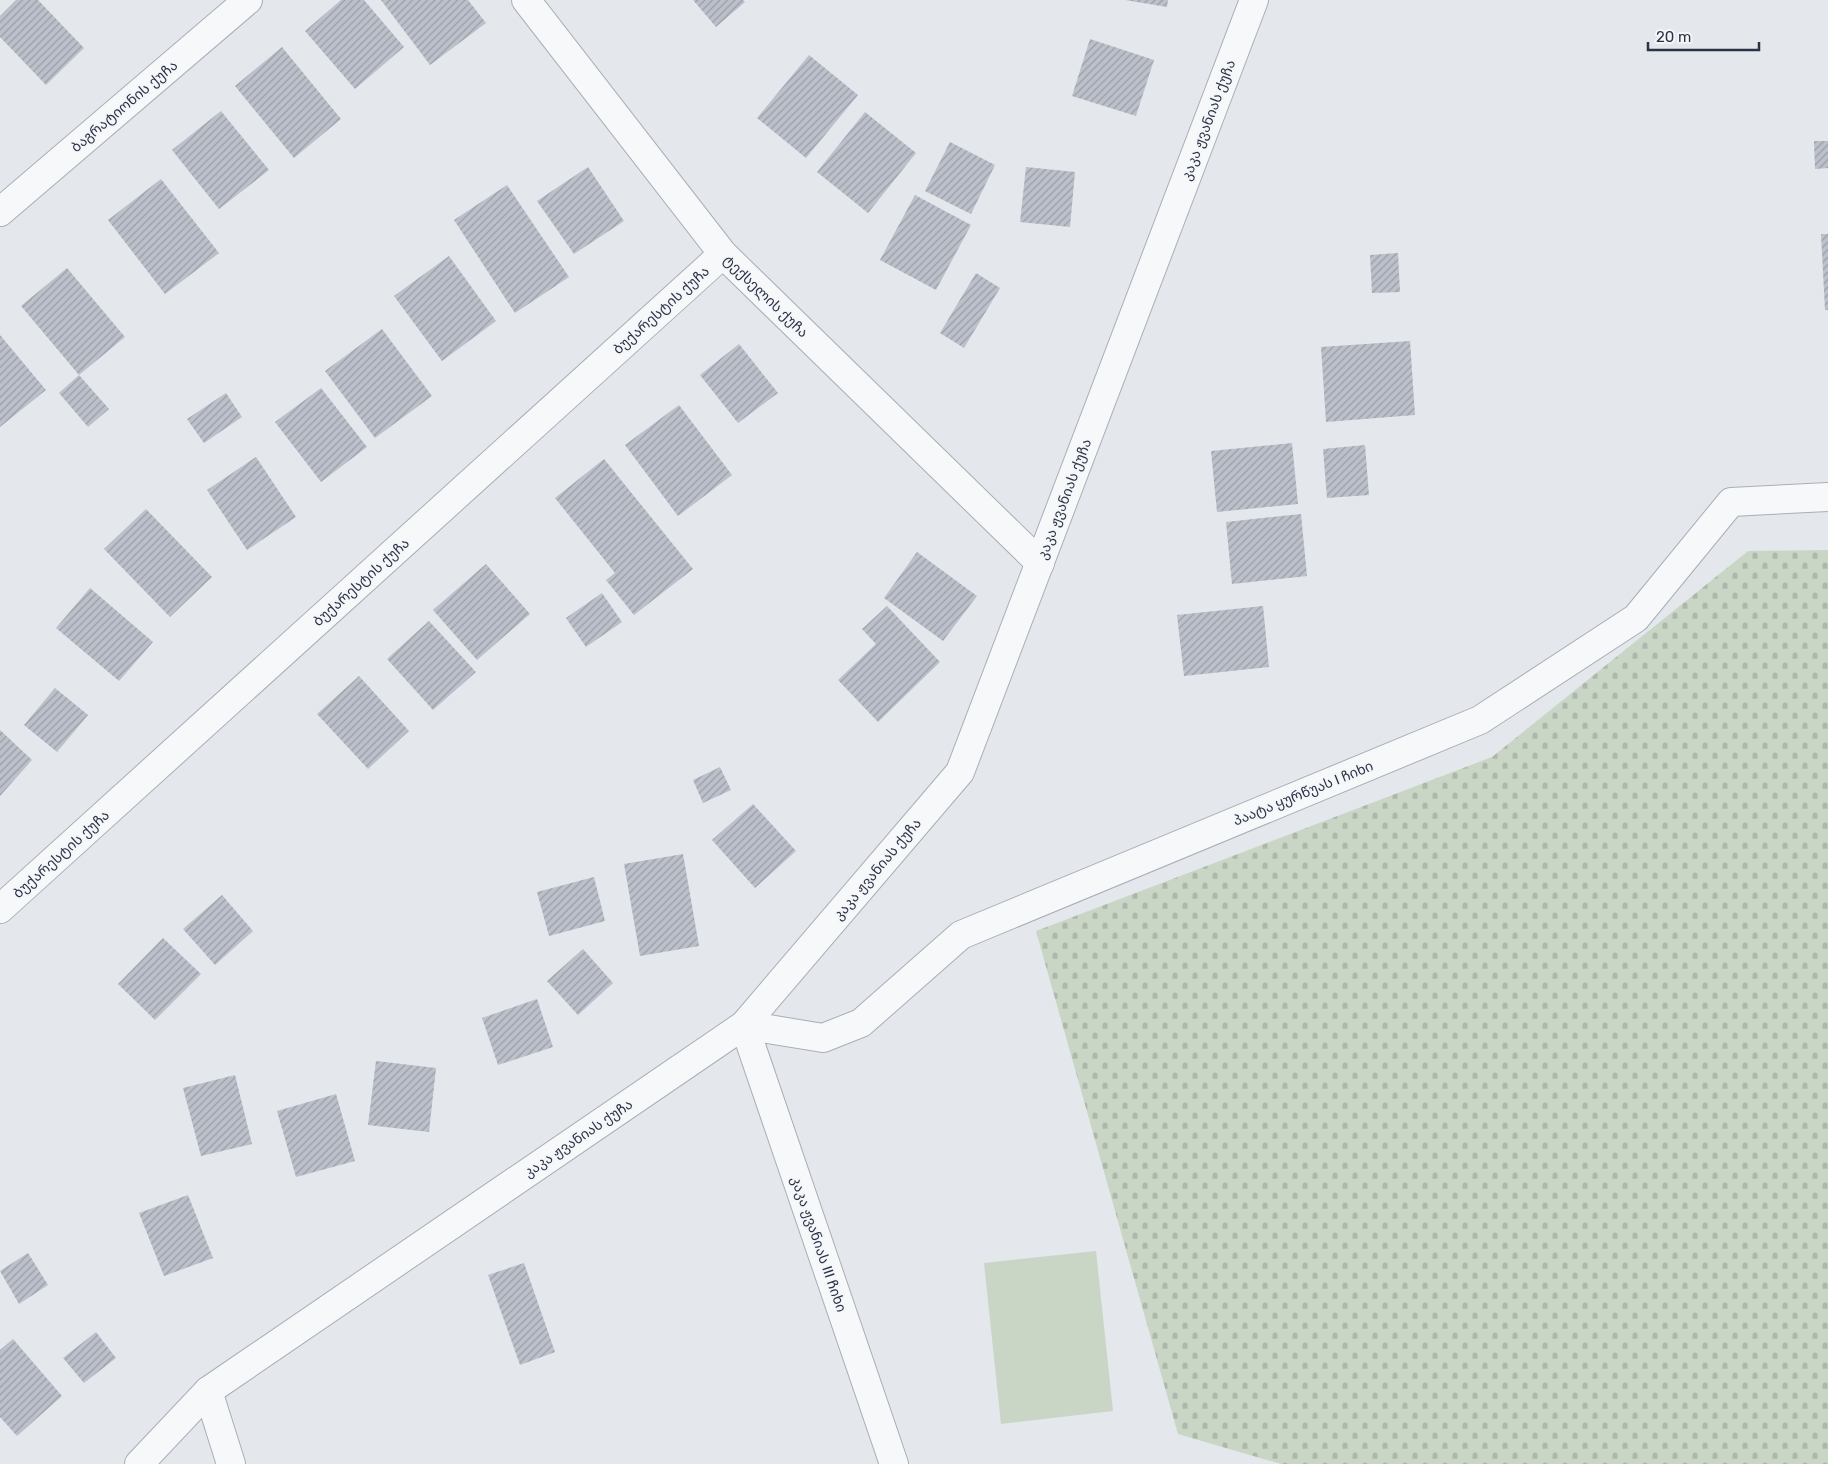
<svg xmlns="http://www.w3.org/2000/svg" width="1828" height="1464" viewBox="0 0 1828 1464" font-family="Rubik,'Noto Sans Georgian',sans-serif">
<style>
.cemetery{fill:url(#cemetery-stones)}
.garden{fill:#c9d6c5}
.building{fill:url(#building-hatch)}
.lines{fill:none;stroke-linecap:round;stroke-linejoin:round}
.minor-casing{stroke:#a9aeb7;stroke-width:30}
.minor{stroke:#f7f8fa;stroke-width:28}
.labels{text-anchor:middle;stroke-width:4;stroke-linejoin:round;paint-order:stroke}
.street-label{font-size:14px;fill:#2b3445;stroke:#f4f6f9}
</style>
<defs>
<pattern id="cemetery-stones" width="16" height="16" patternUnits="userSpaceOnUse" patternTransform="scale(1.25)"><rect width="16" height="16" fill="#c9d6c5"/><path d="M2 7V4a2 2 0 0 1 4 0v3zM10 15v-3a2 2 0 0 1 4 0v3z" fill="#adb8ab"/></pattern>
<pattern id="building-hatch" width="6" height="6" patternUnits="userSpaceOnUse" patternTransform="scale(1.25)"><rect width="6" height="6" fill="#bbc0ca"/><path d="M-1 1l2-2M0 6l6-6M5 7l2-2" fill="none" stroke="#989da6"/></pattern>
</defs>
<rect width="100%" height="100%" fill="#e4e7ec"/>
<polygon class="cemetery" points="1828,550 1828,1464 1281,1464 1178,1434 1036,931 1492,757 1748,551"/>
<polygon class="garden" points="1096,1251 1113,1411 1001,1424 984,1263"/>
<g class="building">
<polygon points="16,0 38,0 84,48 46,85 0,37 0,16"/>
<polygon points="341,0 364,0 404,47 355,89 305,31"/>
<polygon points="381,0 468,0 486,23 430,65"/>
<polygon points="693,0 743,0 745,2 716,27"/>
<polygon points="1125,0 1168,0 1167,7"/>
<polygon points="1090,39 1154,60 1136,116 1072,96"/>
<polygon points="282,47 341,119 294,158 235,86"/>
<polygon points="809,55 858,95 806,158 757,118"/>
<polygon points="221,111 269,170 219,209 172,150"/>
<polygon points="865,112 916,153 868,213 817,172"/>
<polygon points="1814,141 1828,141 1828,168 1815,169"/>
<polygon points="950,142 995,165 971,214 925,191"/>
<polygon points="588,167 624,221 574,254 537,201"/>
<polygon points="1026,167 1075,172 1070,227 1020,222"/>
<polygon points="161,179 219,253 165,294 108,220"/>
<polygon points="507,185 569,277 515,313 454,220"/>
<polygon points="915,195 971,225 936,290 880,260"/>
<polygon points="1821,234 1828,234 1828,310 1825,310"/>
<polygon points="1398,253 1400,292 1372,293 1370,255"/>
<polygon points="449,256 496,321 442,361 394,296"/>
<polygon points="67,268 125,337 79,375 21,306"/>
<polygon points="976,273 1000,288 964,348 940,333"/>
<polygon points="382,329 432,396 375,438 325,371"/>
<polygon points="0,335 46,390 0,427"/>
<polygon points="1410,341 1415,415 1326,422 1321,347"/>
<polygon points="739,344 778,393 738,423 700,375"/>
<polygon points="79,375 109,409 88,427 59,393"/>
<polygon points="321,388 367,447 321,482 275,422"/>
<polygon points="226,393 242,417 204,443 187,419"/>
<polygon points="679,405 732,475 678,516 625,445"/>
<polygon points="1292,443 1298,504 1217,512 1211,451"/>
<polygon points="1365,445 1369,495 1327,498 1323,449"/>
<polygon points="256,457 296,517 247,550 207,490"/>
<polygon points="604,459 693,569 634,615 606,580 615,573 555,498"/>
<polygon points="146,509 212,577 170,617 104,549"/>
<polygon points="1301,514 1307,576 1232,584 1226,522"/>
<polygon points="917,552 977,596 943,641 884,598"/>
<polygon points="486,564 530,614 477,660 433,610"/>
<polygon points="90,588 153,642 119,681 56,628"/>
<polygon points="602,593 622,622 586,647 566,618"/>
<polygon points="887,606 940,662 878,722 838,680 876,644 862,629"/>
<polygon points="1263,606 1269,667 1184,676 1177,615"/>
<polygon points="429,621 476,672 433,710 387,659"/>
<polygon points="359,676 409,731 368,769 317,714"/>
<polygon points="55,688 88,715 57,752 24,725"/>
<polygon points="0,730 32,760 0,796"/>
<polygon points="720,767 731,790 703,803 693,780"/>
<polygon points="753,804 796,851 755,888 712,840"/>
<polygon points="683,854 699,946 640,956 624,864"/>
<polygon points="594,877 605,921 549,936 537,892"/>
<polygon points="222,895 253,931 215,965 183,929"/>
<polygon points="163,938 201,974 155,1020 118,984"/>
<polygon points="583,949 613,983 578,1015 547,981"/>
<polygon points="537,999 553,1047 498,1065 482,1018"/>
<polygon points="376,1061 436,1068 429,1132 368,1125"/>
<polygon points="235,1075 252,1144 201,1156 183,1088"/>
<polygon points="336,1094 355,1161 296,1177 277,1111"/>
<polygon points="188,1195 213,1258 164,1276 139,1213"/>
<polygon points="28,1253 48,1285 19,1304 0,1271"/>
<polygon points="524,1263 555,1352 520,1365 488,1275"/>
<polygon points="96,1332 116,1358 84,1383 63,1358"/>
<polygon points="13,1339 62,1396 17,1436 0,1417 0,1350"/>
</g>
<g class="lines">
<defs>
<g id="minor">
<polyline points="526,0 723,254 1040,563"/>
<polyline points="0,212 248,0"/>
<polyline points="0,909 723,254"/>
<polyline points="208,1391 231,1464"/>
<polyline points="139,1464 208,1391 744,1025 960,772 1254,0"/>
<polyline points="894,1464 744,1025 823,1038 861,1023 961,935 1480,720 1636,618 1731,502 1828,497"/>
</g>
</defs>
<use href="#minor" class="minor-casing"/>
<use href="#minor" class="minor"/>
</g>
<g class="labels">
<g class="street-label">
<text transform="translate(124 106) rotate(-40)" y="5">ბაგრატიონის ქუჩა</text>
<text transform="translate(1208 120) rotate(-69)" y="5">კაკა ჟვანიას ქუჩა</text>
<text transform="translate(766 296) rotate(44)" y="5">ტექსელის ქუჩა</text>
<text transform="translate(661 310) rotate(-42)" y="5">ბუქარესტის ქუჩა</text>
<text transform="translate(1064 499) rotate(-69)" y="5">კაკა ჟვანიას ქუჩა</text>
<text transform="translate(361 582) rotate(-42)" y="5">ბუქარესტის ქუჩა</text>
<text transform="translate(1303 793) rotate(-22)" y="5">პაატა ყურწუას I ჩიხი</text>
<text transform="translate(61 854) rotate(-42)" y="5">ბუქარესტის ქუჩა</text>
<text transform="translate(877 869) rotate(-50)" y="5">კაკა ჟვანიას ქუჩა</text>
<text transform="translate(578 1138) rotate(-34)" y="5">კაკა ჟვანიას ქუჩა</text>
<text transform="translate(819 1244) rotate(71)" y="5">კაკა ჟვანიას III ჩიხი</text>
</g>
</g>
<path d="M1648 42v8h111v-8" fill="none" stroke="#2b3445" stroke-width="2.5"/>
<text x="1656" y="42" font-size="15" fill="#2b3445" stroke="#f4f6f9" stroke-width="4" paint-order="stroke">20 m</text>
</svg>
